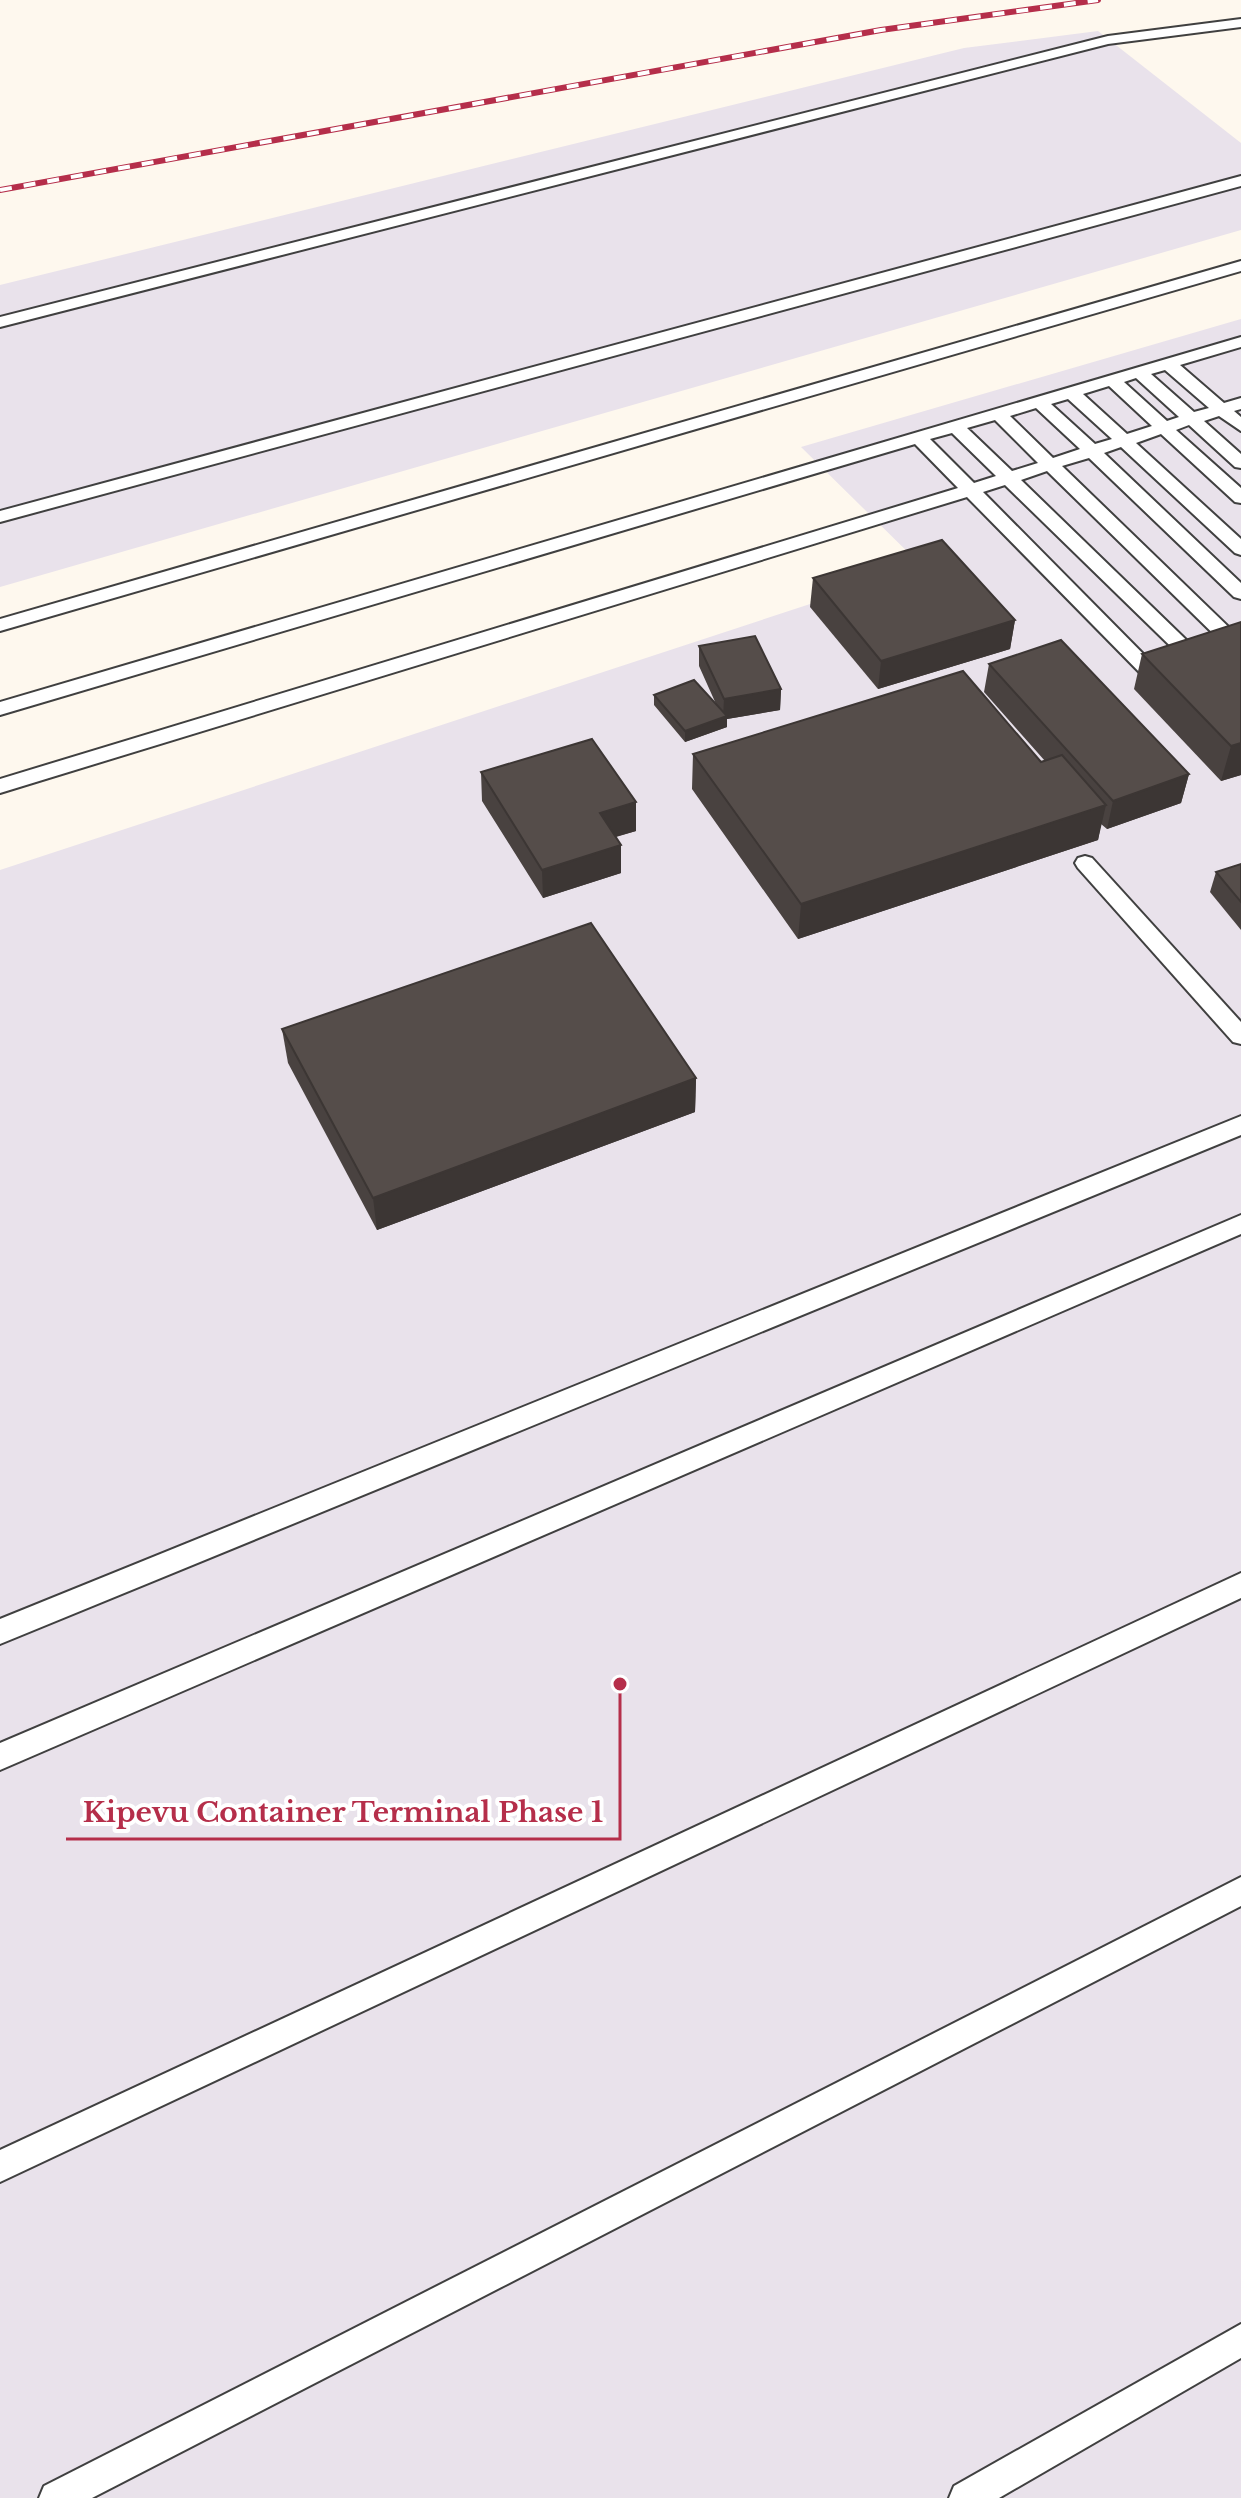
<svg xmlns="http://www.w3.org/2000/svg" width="1241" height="2498" viewBox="0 0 1241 2498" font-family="'Libre Baskerville',serif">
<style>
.industrial{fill:#e9e2eb}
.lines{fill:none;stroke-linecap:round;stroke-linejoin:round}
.lane-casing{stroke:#404040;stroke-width:4}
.lane{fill:#fff;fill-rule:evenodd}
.rail-casing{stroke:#b52e4a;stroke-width:6}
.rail{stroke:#fff;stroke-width:4;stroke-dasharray:12;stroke-linecap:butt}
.wall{fill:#494240}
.shaded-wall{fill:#3c3634}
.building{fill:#554d4a;stroke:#3c3634;stroke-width:2}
.leader{fill:none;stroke:#b52e4a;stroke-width:3}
.callout-dot{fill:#b52e4a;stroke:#fff;stroke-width:3}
.callout-label{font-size:28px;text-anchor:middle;font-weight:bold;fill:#b52e4a;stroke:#fff;stroke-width:8;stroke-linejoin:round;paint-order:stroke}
</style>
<rect width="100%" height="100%" fill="#fef8ee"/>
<g class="industrial">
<polygon points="1098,31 1241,143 1241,230 0,587 0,285 964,48"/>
<polygon points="1241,319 1241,2498 0,2498 0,870 923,567 801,447"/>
</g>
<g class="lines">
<defs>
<g id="lane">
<polygon points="1241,19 1241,27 1108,44 0,327 0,317 1108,36"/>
<polygon points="1241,176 1241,186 0,522 0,511"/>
<polygon points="1241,261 1241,271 0,631 0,619"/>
<path d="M1241,337V347L1180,365L1224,403L1241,398V409L1234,411L1241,417V431L1219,416L1204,421L1241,454V468L1235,467L1189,425L1176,430L1241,488V503L1235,502L1161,434L1136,443L1241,539V555L1235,553L1121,447L1104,453L1241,583V599L1234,597L1089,458L1062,466L1241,639V656L1234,654L1047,471L1021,480L1209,662L1212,666L1209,670H1195L1005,485L983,492L1166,677L1169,681L1166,685H1152L967,497L0,793V779L958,488L915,444L0,715V702ZM1165,370L1209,408L1194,412L1151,374ZM1136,378L1179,417L1167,421L1124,382ZM1109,386L1152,426L1127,434L1083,394ZM1068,399L1112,439L1095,444L1051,404ZM1036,408L1080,449L1053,458L1010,416ZM995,420L1038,463L1012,471L967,428ZM952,433L996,476L974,483L930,439Z"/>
<polygon points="1085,856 1092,858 1241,1022 1241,1044 1233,1042 1078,868 1075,863 1078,858"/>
<polygon points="1241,1116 1241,1135 0,1644 0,1619"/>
<polygon points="1241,1215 1241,1234 0,1770 0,1743"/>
<polygon points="1241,1573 1241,1598 0,2182 0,2150"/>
<polygon points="1241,1877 1241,1906 92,2498 39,2498 44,2486"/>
<polygon points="1241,2324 1241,2358 999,2498 949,2498 954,2486"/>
</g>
</defs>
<use href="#lane" class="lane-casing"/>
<use href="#lane" class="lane"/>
<defs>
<polyline id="rail" points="0,190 881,30 1098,0"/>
</defs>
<use href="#rail" class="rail-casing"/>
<use href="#rail" class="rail"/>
</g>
<g class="wall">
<polygon points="813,578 1015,620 1010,649 878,689 810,607"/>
<polygon points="1241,622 1241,775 1221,781 1134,689 1142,654"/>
<polygon points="699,646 781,689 780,710 727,719 727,727 685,742 654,705 654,695 716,704 699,666"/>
<polygon points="989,664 1189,774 1181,803 1107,829 1101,824 1098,840 798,939 692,789 693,754 1041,762 1045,761 984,692"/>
<polygon points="481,772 636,802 636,831 616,837 621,873 543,898 482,801"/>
<polygon points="1241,864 1241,930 1210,892 1216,872"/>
<polygon points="282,1029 696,1078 695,1112 377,1230 288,1063"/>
</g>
<g class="shaded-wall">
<polygon points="1015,620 1010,649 878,689 881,661"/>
<polygon points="781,689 780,710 727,719 727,727 685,742 685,731 723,718 724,699"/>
<polygon points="1241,743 1241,775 1221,781 1231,746"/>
<polygon points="1189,774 1181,803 1107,829 1113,801"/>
<polygon points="636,802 636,831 600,841 600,813"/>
<polygon points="1106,805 1098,840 798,939 801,904"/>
<polygon points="621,845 621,873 543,898 542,870"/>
<polygon points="696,1078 695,1112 377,1230 373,1198"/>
</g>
<g class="building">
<polygon points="942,540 1015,620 881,661 813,578"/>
<polygon points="1241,622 1241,743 1231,746 1142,654"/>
<polygon points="755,636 781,689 724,699 699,646"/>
<polygon points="1061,640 1189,774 1113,801 989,664"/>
<polygon points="963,671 1041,762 1062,755 1106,805 801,904 693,754"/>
<polygon points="694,680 727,716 685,731 654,695"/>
<polygon points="592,739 636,802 600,813 621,845 542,870 481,772"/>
<polygon points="1241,864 1241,902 1216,872"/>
<polygon points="591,923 696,1078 373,1198 282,1029"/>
</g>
<path class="leader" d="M620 1684L620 1839H66"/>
<circle class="callout-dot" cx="620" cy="1684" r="8"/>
<g class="callout-label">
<text x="343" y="1822">Kipevu Container Terminal Phase 1</text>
</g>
</svg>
